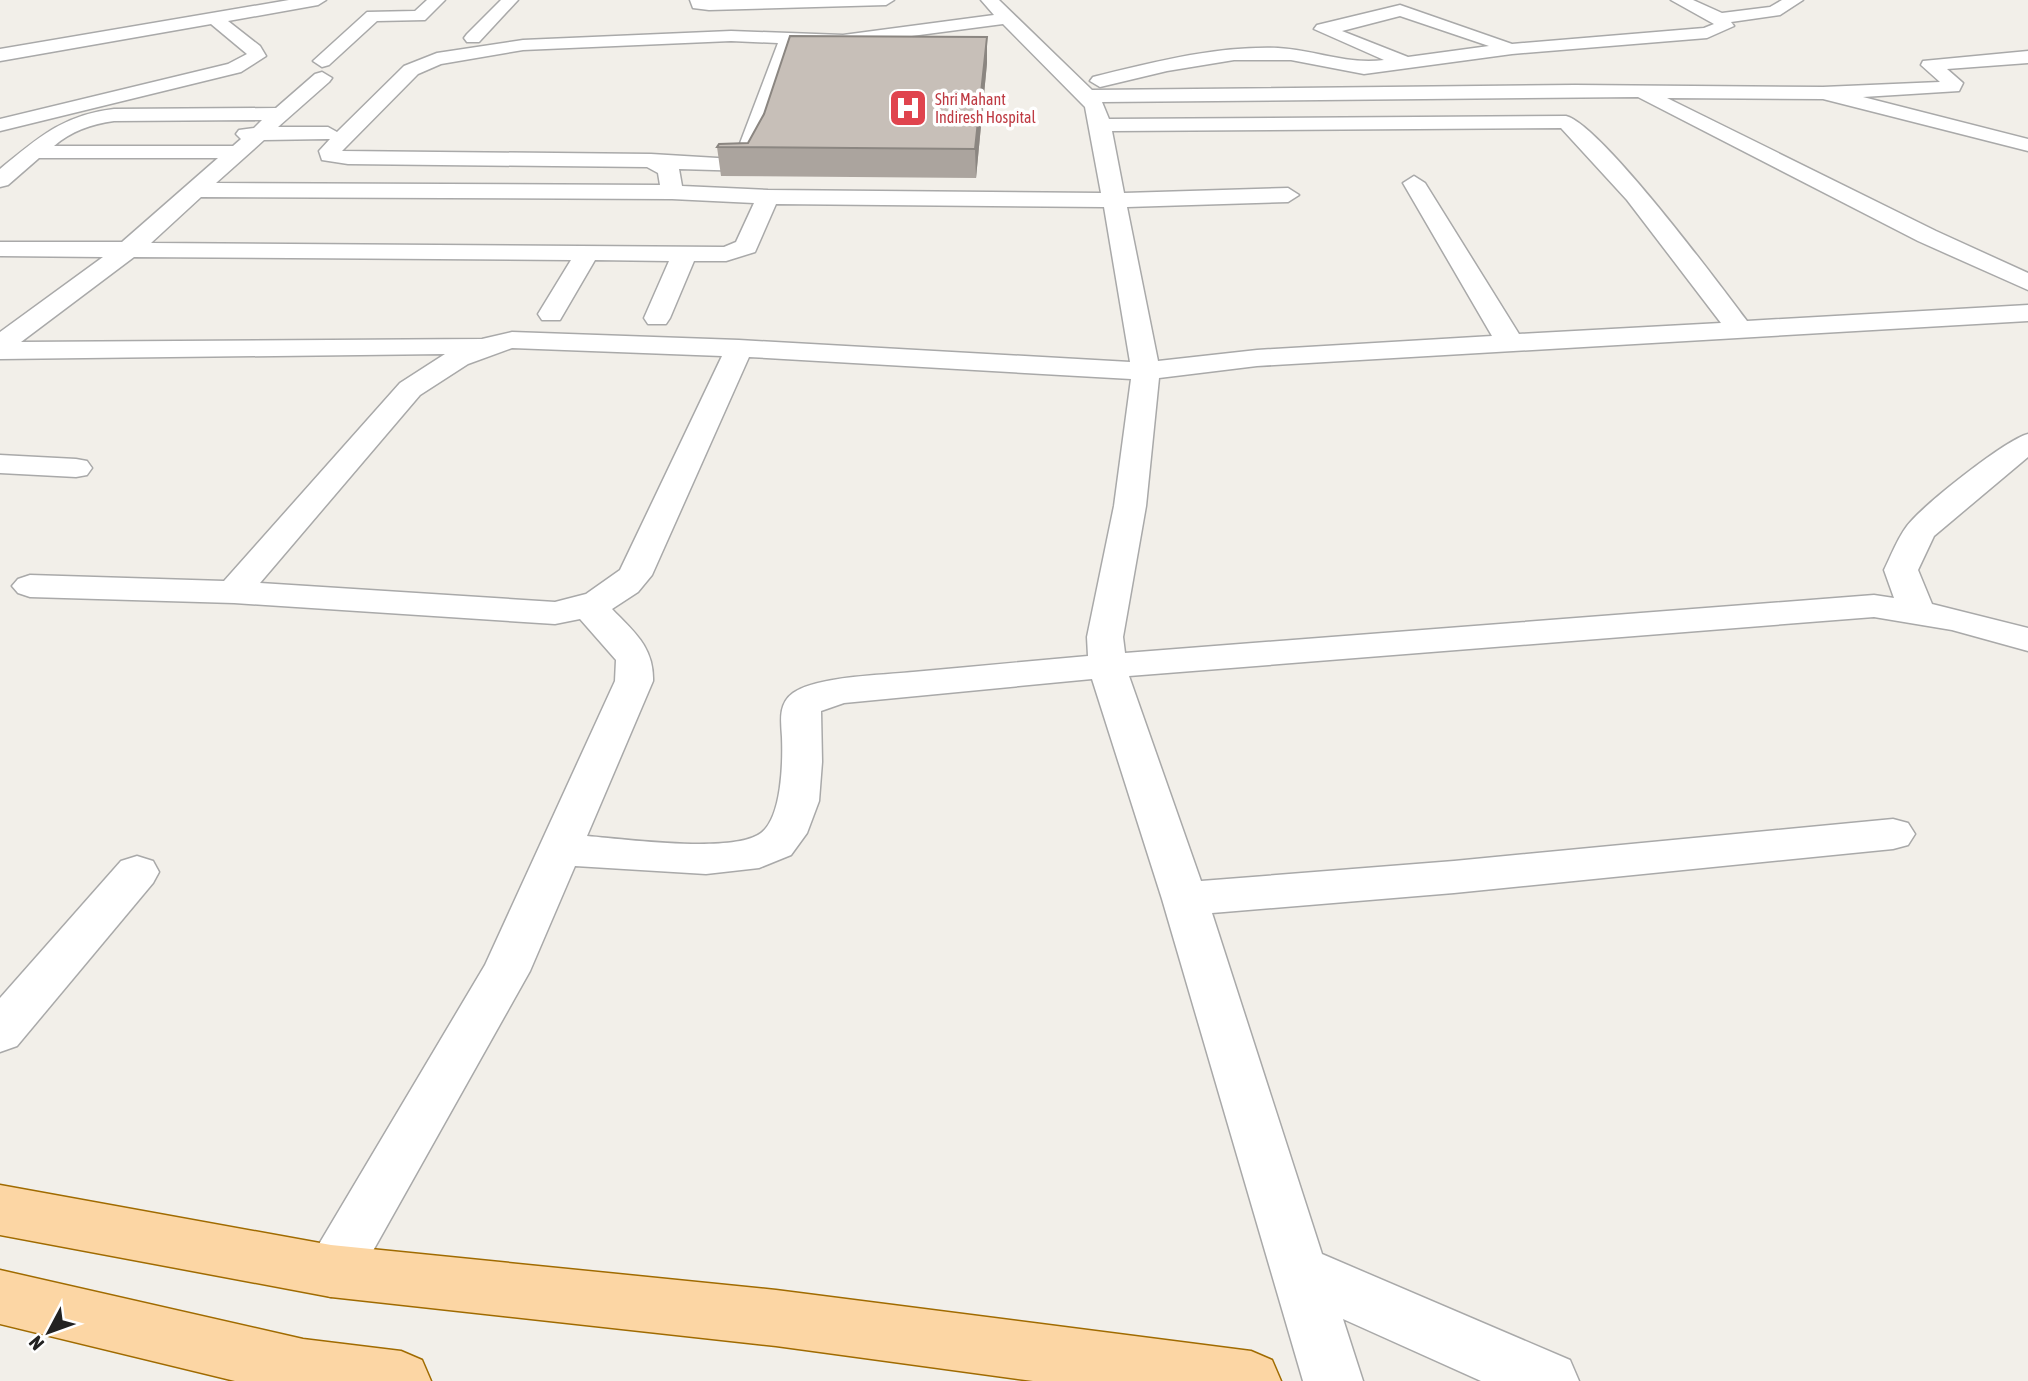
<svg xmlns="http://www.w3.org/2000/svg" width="2028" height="1381" viewBox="0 0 2028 1381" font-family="'Asap Condensed',sans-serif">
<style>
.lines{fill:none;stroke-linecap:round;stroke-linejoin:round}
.minor-casing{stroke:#a9a9a9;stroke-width:3}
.major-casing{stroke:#a06b00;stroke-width:3}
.minor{fill:#fff;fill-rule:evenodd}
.major{fill:#fcd6a4;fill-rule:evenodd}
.wall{fill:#aba49e}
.shaded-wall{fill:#8b8681}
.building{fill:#c7bfb8;stroke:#8b8681;stroke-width:2}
.labels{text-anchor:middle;stroke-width:7;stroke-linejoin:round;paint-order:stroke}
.far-health-label{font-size:16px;fill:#be3a42;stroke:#fff;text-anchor:start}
</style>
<rect width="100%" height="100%" fill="#f2efe9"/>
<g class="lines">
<defs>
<g id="minor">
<polygon points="289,0 326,0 318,5 228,21 260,46 266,56 241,72 0,131 0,119 228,64 247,54 211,24 0,61 0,49"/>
<polygon points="427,0 445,0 425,20 377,21 329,65 322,67 313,61 367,12 415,11"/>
<polygon points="501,0 518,0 479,42 467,42 464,38 467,34"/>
<polygon points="690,0 894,0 886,5 709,10 693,8"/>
<path d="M981,0H999L1092,90L1575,85L1823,87L1940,82L1921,65L1923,61L2028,51V63L1947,69L1963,83L1959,91L1863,97L2028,139V151L1823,99L1667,98L1936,231L2028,273V290L1918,241L1638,97L1102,102L1109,119L1566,116C1600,124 1720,285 1747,321L2028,305V321L1257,366L1159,378L1146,506L1123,637L1125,653L1874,595L1894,598L1884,570C1891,556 1897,539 1907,526C1922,506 2005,440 2028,434V457L1934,536L1918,570L1932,604L2028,628V651L1952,630L1874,617L1129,676L1201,881L1454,861L1893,819L1908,823L1915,834L1908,845L1893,849L1454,893L1212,913L1322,1254L1570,1360L1579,1381H1481L1343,1319L1363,1381H1303L1162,899L1092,679L844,703L821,711L822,762L819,801L807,833L791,855L759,868L706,874L575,866L530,971L351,1290L331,1297L311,1290L303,1271L485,965L615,681L616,660L580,619L555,624L234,603L30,597L18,593L12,586L18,579L30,575L224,581L400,383L445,354L0,359V332L103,257L0,256V242H122L218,158H39L8,185L0,187V169C39,137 63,115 114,109L276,108L315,74L322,72L332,78L329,82L278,127H328L337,132L404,66L437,53L523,40L731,31L843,35L994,15ZM1003,24L1085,107L1101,193L768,190L682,186L679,169L749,171L764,141L795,44L843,45ZM731,41L778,43L734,159L651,154L342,151L418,74L441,64L523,50ZM262,120L254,128L239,130L236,134L241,139L233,146H54C71,131 92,124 114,121ZM1561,128L1627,200L1721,323L1519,334L1425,183L1414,176L1403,183L1492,336L1257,350L1158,361L1127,207L1288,202L1299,195L1288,188L1124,193L1112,131ZM328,139H330L319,151L322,160L348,164L647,167L658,173L660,185L216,183L264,140ZM201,197L672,199L754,203L736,242L724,247L151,243ZM776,204L1104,207L1130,362L739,340L512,332L482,339L21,342L134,257L571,260L538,314L542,320H560L595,260L669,261L644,318L648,324H666L670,318L694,261H726L755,252ZM512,348L722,356L620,570L586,594L555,602L260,583L420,395L468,364ZM749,357L1131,379L1114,506L1087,637L1088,656C1029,661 971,667 913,672C884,675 817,676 793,693C778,704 781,721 782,737C783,762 782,817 761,833C734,854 623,839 587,836L653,681C654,647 634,632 612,609L638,592L652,575Z"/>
<path d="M1671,0H1693L1722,13L1770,7L1782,0H1803L1780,15L1731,22L1734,26L1707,38L1512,54L1364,74L1291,60H1234L1167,71L1100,87L1090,81L1093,77C1154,62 1215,46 1278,48C1315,50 1347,65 1384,60L1314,29L1317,25L1400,5L1512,44L1704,28L1714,24ZM1400,16L1489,46L1408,57L1342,31Z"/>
<polygon points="0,455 76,459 87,461 92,468 87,475 76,477 0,473"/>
<polygon points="137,856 153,861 159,872 153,883 17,1046 0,1052 0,998 121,861"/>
</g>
<g id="major">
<polygon points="0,1185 331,1245 776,1290 1251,1351 1272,1360 1281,1381 1033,1381 776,1346 331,1297 0,1235"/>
<polygon points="0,1270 303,1339 401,1351 422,1360 431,1381 235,1381 0,1324"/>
</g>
</defs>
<use href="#minor" class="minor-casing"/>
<use href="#major" class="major-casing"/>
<use href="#minor" class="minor"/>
<use href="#major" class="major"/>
</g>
<polygon class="wall" points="987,63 976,178 721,176 717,147 748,143"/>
<polygon class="shaded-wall" points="987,37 987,63 976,178 975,149"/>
<polygon class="building" points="790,36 987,37 975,149 717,147 719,144 748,143 764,114"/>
<defs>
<symbol id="hospital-square" viewBox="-11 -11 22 22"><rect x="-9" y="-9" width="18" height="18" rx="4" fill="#e0444e" stroke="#fff"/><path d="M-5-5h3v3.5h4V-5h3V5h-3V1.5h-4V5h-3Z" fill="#fff"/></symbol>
</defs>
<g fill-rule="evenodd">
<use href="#hospital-square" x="886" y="86" width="44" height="44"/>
</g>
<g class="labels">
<g class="far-health-label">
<text x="935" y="105">Shri Mahant<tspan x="935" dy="18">Indiresh Hospital</tspan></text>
</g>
</g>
<g transform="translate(49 1332) rotate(229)" stroke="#ffffff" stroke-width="5" paint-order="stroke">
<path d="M0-5L12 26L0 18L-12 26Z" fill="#222222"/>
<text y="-10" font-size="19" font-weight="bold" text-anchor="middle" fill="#222222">N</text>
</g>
</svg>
